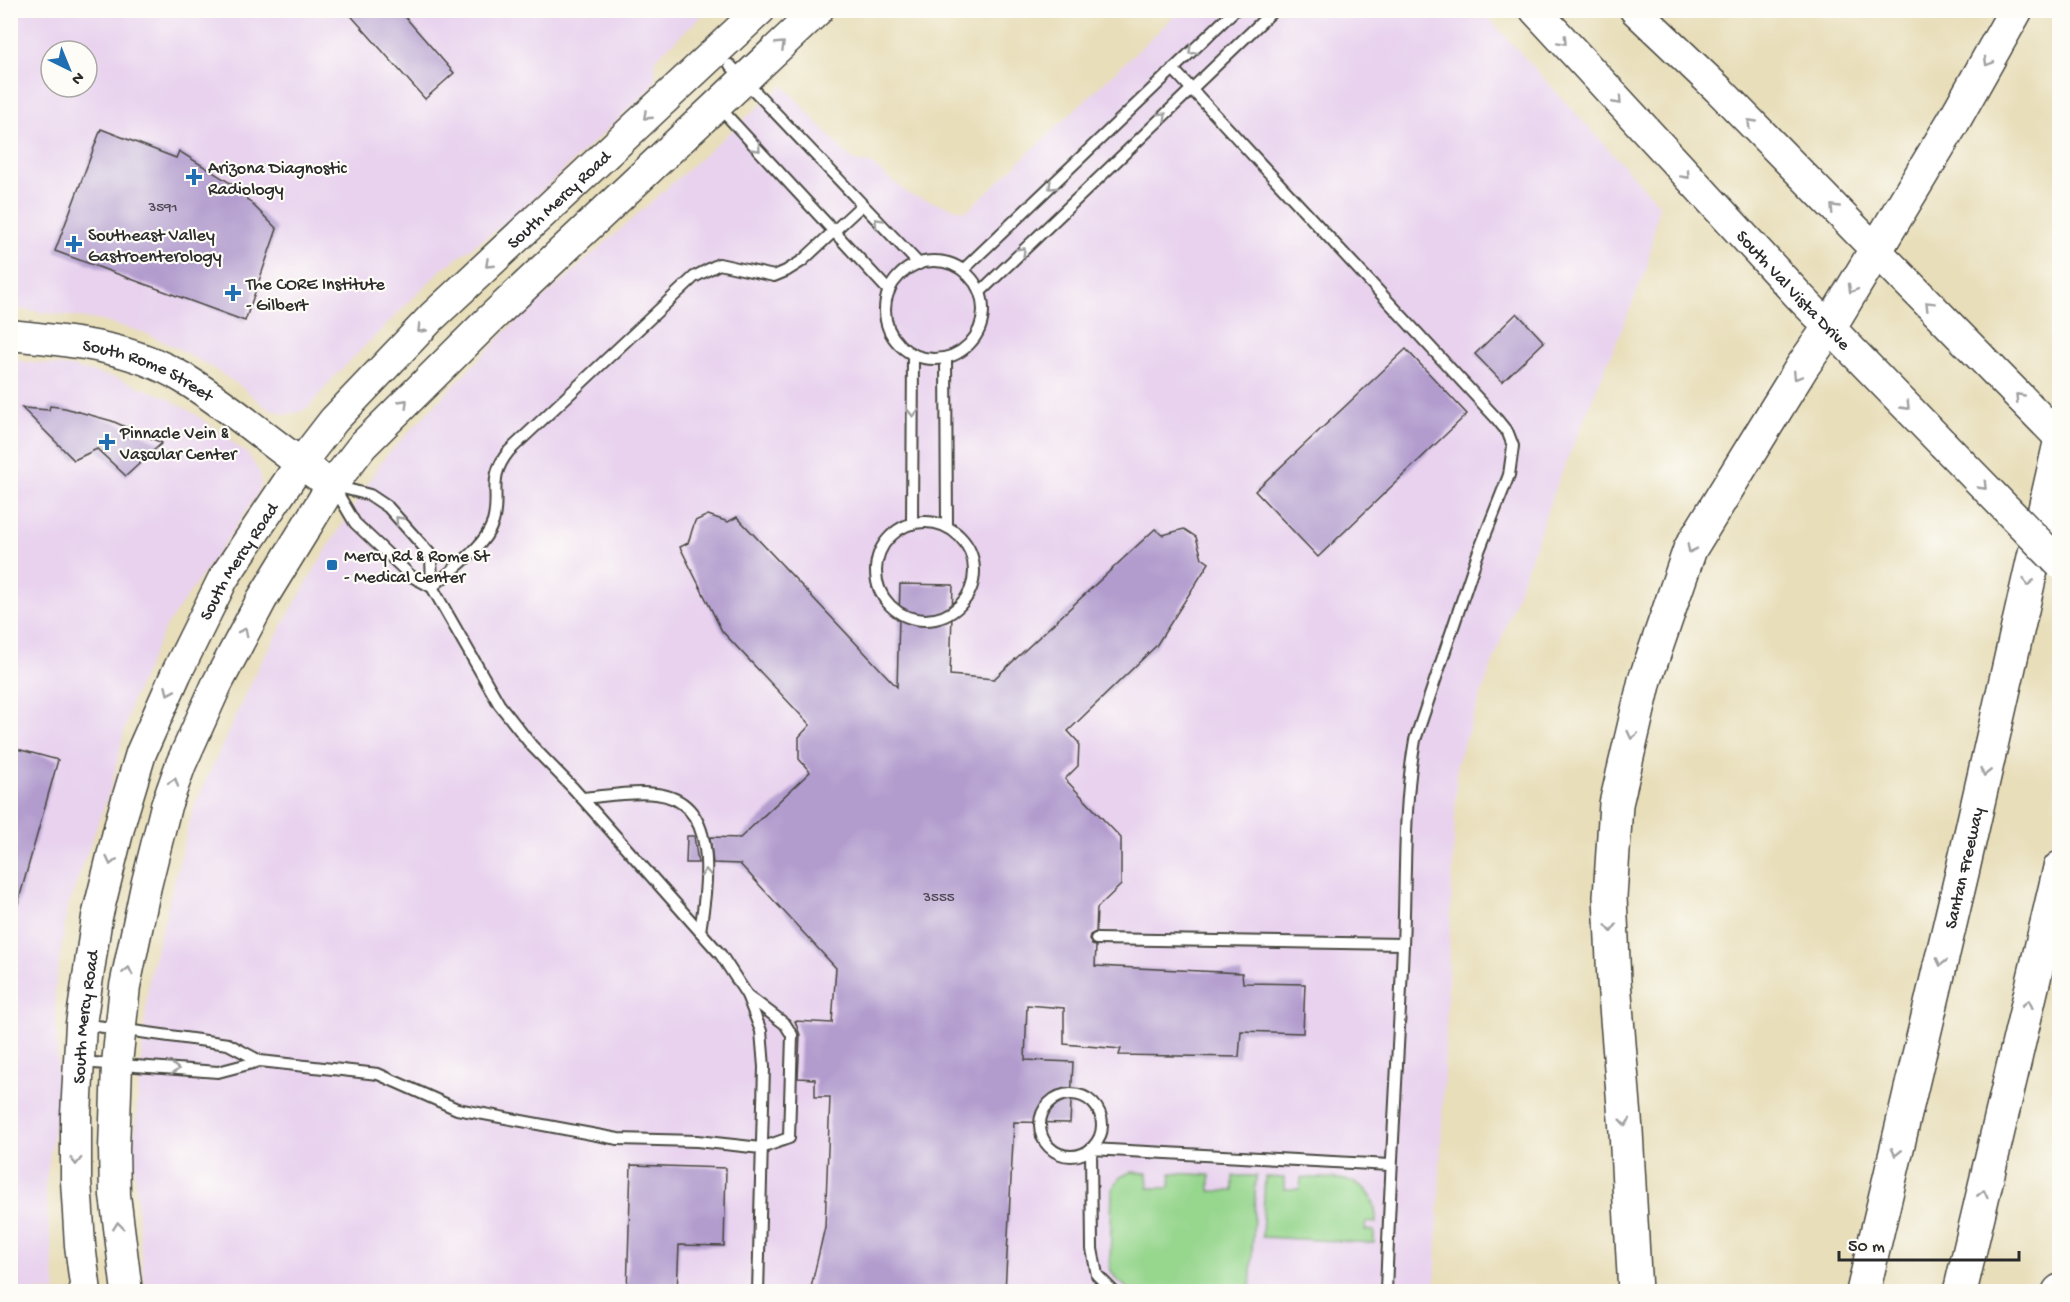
<svg xmlns="http://www.w3.org/2000/svg" width="2070" height="1302" viewBox="0 0 2070 1302" font-family="'Gochi Hand',sans-serif">
<style>
.built{fill:#e8d2ee;fill-rule:evenodd}
.green{fill:#96d68d;stroke:#60805c;stroke-width:1.5}
.building{fill:#b29cce}
.lines{fill:none;stroke-linecap:round;stroke-linejoin:round}
.lane-casing{stroke:#474640;stroke-width:14}
.secondary-casing{stroke:#474640;stroke-width:33}
.highway-casing{stroke:#474640;stroke-width:36}
.lane{stroke:#fff;stroke-width:10}
.secondary{stroke:#fff;stroke-width:30}
.highway{stroke:#fff;stroke-width:33}
.secondary-bridge-casing{stroke:#474640;stroke-width:33;stroke-linecap:butt}
.secondary-bridge{stroke:#fff;stroke-width:30}
.oneway{stroke:#a0a0a0}
.poi-dot{fill:#1f6fb2;stroke:#fdfcf7;stroke-width:2}
.labels{text-anchor:middle;stroke-width:4.5;stroke-linejoin:round;paint-order:stroke}
.number-label{font-size:15px;fill:#4d4754}
.poi-label{font-size:18px;fill:#2b2b2b;stroke:#fdfcf7;text-anchor:start}
.street-label{font-size:18px;fill:#2b2b2b;stroke:#fdfcf7}
</style>
<rect width="100%" height="100%" fill="#fdfcf7"/>
<filter id="ink" filterUnits="userSpaceOnUse"><feTurbulence type="fractalNoise" baseFrequency=".0167" numOctaves="2"/><feDisplacementMap in="SourceGraphic" scale="12" xChannelSelector="R" yChannelSelector="G"/><feConvolveMatrix kernelMatrix="1 2 1 2 8 2 1 2 1" color-interpolation-filters="sRGB"/></filter>
<filter id="wash" filterUnits="userSpaceOnUse"><feTurbulence type="fractalNoise" baseFrequency=".008" numOctaves="4" result="noise"/><feDisplacementMap in="SourceGraphic" scale="24" xChannelSelector="R" yChannelSelector="G"/><feGaussianBlur stdDeviation="1.35" result="paint"/><feColorMatrix in="noise" values="0 0 0 0 0 0 0 0 0 0 0 0 0 0 0 0 0 1.4 0 .05"/><feComposite in="paint" operator="in"/></filter>
<g filter="url(#wash)">
<rect width="100%" height="100%" fill="#e8deba"/>
<g class="built">
<path d="M11,11H707L655,59V81L649,90L515,216L441,270L334,377L308,408L299,412L286,414L267,408L239,385L211,367L179,349L143,332L98,320L11,308ZM51,51H87V87H51Z"/>
<polygon points="1180,11 1482,11 1659,204 1647,268 1555,489 1457,763 1435,1291 146,1292 142,1265 133,1149 149,977 194,806 258,668 316,567 383,459 507,330 783,85 850,158 860,163 869,162 910,195 964,211 968,210"/>
<polygon points="11,360 72,367 120,379 166,397 198,416 248,454 260,473 261,484 258,493 231,534 165,628 131,703 111,787 67,909 55,989 59,1096 45,1187 56,1291 11,1292"/>
</g>
<g class="green">
<polygon points="1131,1172 1147,1173 1148,1188 1170,1188 1171,1173 1210,1175 1210,1191 1233,1191 1233,1176 1256,1176 1250,1291 1131,1291 1116,1279 1110,1269 1112,1189 1120,1177"/>
<path d="M1265,1177L1284,1178V1189H1300L1301,1178C1339,1178 1377,1174 1376,1223L1366,1222L1365,1230L1374,1231V1243L1262,1237Z"/>
</g>
<g id="blocks">
<g class="building">
<polygon points="346,10 399,10 454,73 425,99"/>
<polygon points="101,129 176,158 179,151 232,184 277,229 245,321 55,251"/>
<polygon points="1517,313 1544,342 1502,382 1475,354"/>
<polygon points="1406,349 1467,414 1318,557 1255,491"/>
<polygon points="50,406 65,408 112,421 162,443 126,476 97,449 74,460 22,408 49,410"/>
<polygon points="708,515 728,522 737,517 897,687 900,584 953,585 950,675 994,679 1155,529 1163,535 1184,529 1196,537 1202,558 1209,563 1156,646 1068,731 1079,743 1078,766 1065,779 1121,838 1121,885 1097,908 1096,932 1090,935 1089,939 1092,945 1096,946 1095,966 1242,973 1243,983 1305,984 1303,1033 1241,1031 1239,1057 1119,1055 1121,1049 1064,1044 1064,1008 1027,1005 1025,1060 1073,1062 1070,1123 1014,1122 1005,1292 810,1292 825,1227 830,1097 815,1097 815,1079 798,1078 800,1035 795,1021 832,1023 836,968 740,864 713,863 710,837 740,838 810,772 799,759 799,737 810,725 722,631 680,547 688,543 695,521"/>
<polygon points="10,747 58,760 16,910 10,909"/>
<polygon points="687,836 694,836 698,863 686,863"/>
<polygon points="631,1165 726,1168 724,1246 679,1245 677,1292 627,1292"/>
</g>
</g>
</g>
<g filter="url(#ink)">
<use href="#blocks" fill-opacity="0" stroke="#474640" stroke-width="1.5"/>
<g class="lines">
<defs>
<g id="lane">
<polyline points="730,65 919,264"/>
<path d="M1173,69L1496,418L1508,433L1513,446L1509,475L1477,556L1415,740C1403,807 1406,877 1403,945C1398,1060 1390,1176 1386,1292"/>
<polyline points="717,105 889,291"/>
<circle cx="934" cy="310" r="49"/>
<polyline points="963,270 1235,10"/>
<polyline points="980,292 1274,10"/>
<polyline points="946,358 947,526"/>
<polyline points="335,486 370,495 388,507 431,555 432,587 499,704 532,746 573,788 721,955 747,995 761,1031 764,1067 758,1292"/>
<polyline points="335,489 355,523 411,576 432,587"/>
<circle cx="925" cy="571" r="49"/>
<polyline points="912,524 913,354"/>
<path d="M432,587C452,570 485,547 493,522C501,494 486,479 509,451L694,277L719,264L774,276L786,271L802,261L862,205"/>
<path d="M582,798C606,796 632,791 656,794C721,801 707,886 700,931"/>
<polyline points="1096,939 1403,944"/>
<polyline points="82,1024 228,1044 260,1061 378,1074 457,1109 618,1139 697,1141 761,1148 789,1138 792,1035 785,1024 747,995"/>
<polyline points="80,1062 218,1072 260,1061"/>
<circle cx="1071" cy="1125" r="31"/>
<polyline points="1114,1292 1097,1275 1092,1249 1091,1149 1390,1165"/>
</g>
<g id="secondary">
<path id="s1" d="M1535,10L1799,296L1943,444"/>
<polyline points="1635,10 1718,89 2060,438"/>
<path id="s2" d="M10,335C70,341 130,346 183,378C230,406 271,444 317,475"/>
<path id="s3" d="M86,1292L80,1245L76,1180V1115L81,1024L97,917L122,816L141,753L176,674L223,579L300,464L334,420L432,317L760,10"/>
<polyline points="127,1292 115,1195 114,1149 117,1064 125,986 146,886 166,806 181,764 217,684 262,599 332,485 363,445 488,321 818,10"/>
</g>
<g id="highway">
<polyline points="1635,1292 1626,1131 1614,981 1610,897 1616,804 1645,680 1690,549 1802,367 1829,328 1953,122 2016,10"/>
<path id="s4" d="M1863,1292L1962,873L2060,443"/>
<polyline points="1960,1292 2060,868"/>
<polyline points="2059,1292 2060,1291"/>
</g>
</defs>
<use href="#lane" class="lane-casing"/>
<use href="#secondary" class="secondary-casing"/>
<use href="#highway" class="highway-casing"/>
<use href="#lane" class="lane"/>
<use href="#secondary" class="secondary"/>
<use href="#highway" class="highway"/>
<defs>
<polyline id="secondary-bridge" points="1943,444 2060,564"/>
</defs>
<use href="#secondary-bridge" class="secondary-bridge-casing"/>
<use href="#secondary-bridge" class="secondary-bridge"/>
</g>
<defs><path id="oneway-chevron" d="M-2-3.5L2.5 0L-2 3.5" fill="none" stroke-width="1.6" stroke-linecap="round" stroke-linejoin="round" transform="scale(1.5)"/></defs>
<g class="oneway">
<use href="#oneway-chevron" transform="translate(1563 41) rotate(47)"/>
<use href="#oneway-chevron" transform="translate(781 45) rotate(-43)"/>
<use href="#oneway-chevron" transform="translate(1192 51) rotate(136)"/>
<use href="#oneway-chevron" transform="translate(1988 62) rotate(120)"/>
<use href="#oneway-chevron" transform="translate(1618 101) rotate(48)"/>
<use href="#oneway-chevron" transform="translate(647 116) rotate(137)"/>
<use href="#oneway-chevron" transform="translate(1163 116) rotate(-44)"/>
<use href="#oneway-chevron" transform="translate(1751 123) rotate(-134)"/>
<use href="#oneway-chevron" transform="translate(757 148) rotate(47)"/>
<use href="#oneway-chevron" transform="translate(1686 175) rotate(47)"/>
<use href="#oneway-chevron" transform="translate(1052 186) rotate(136)"/>
<use href="#oneway-chevron" transform="translate(1834 208) rotate(-134)"/>
<use href="#oneway-chevron" transform="translate(878 222) rotate(-133)"/>
<use href="#oneway-chevron" transform="translate(1022 251) rotate(-44)"/>
<use href="#oneway-chevron" transform="translate(489 264) rotate(137)"/>
<use href="#oneway-chevron" transform="translate(1852 289) rotate(120)"/>
<use href="#oneway-chevron" transform="translate(1929 305) rotate(-135)"/>
<use href="#oneway-chevron" transform="translate(421 329) rotate(134)"/>
<use href="#oneway-chevron" transform="translate(1797 376) rotate(122)"/>
<use href="#oneway-chevron" transform="translate(2019 397) rotate(-134)"/>
<use href="#oneway-chevron" transform="translate(404 403) rotate(-46)"/>
<use href="#oneway-chevron" transform="translate(1906 406) rotate(46)"/>
<use href="#oneway-chevron" transform="translate(913 413) rotate(90)"/>
<use href="#oneway-chevron" transform="translate(1983 486) rotate(46)"/>
<use href="#oneway-chevron" transform="translate(399 520) rotate(-132)"/>
<use href="#oneway-chevron" transform="translate(1691 549) rotate(116)"/>
<use href="#oneway-chevron" transform="translate(2028 582) rotate(103)"/>
<use href="#oneway-chevron" transform="translate(244 632) rotate(-62)"/>
<use href="#oneway-chevron" transform="translate(169 691) rotate(114)"/>
<use href="#oneway-chevron" transform="translate(1632 735) rotate(103)"/>
<use href="#oneway-chevron" transform="translate(1985 772) rotate(103)"/>
<use href="#oneway-chevron" transform="translate(174 782) rotate(-71)"/>
<use href="#oneway-chevron" transform="translate(111 861) rotate(103)"/>
<use href="#oneway-chevron" transform="translate(706 873) rotate(-92)"/>
<use href="#oneway-chevron" transform="translate(1611 928) rotate(88)"/>
<use href="#oneway-chevron" transform="translate(1941 962) rotate(103)"/>
<use href="#oneway-chevron" transform="translate(128 971) rotate(-78)"/>
<use href="#oneway-chevron" transform="translate(2028 1004) rotate(-77)"/>
<use href="#oneway-chevron" transform="translate(175 1069) rotate(4)"/>
<use href="#oneway-chevron" transform="translate(1625 1122) rotate(86)"/>
<use href="#oneway-chevron" transform="translate(1896 1152) rotate(103)"/>
<use href="#oneway-chevron" transform="translate(76 1161) rotate(90)"/>
<use href="#oneway-chevron" transform="translate(1983 1194) rotate(-77)"/>
<use href="#oneway-chevron" transform="translate(118 1226) rotate(-96)"/>
</g>
</g>
<g class="poi-dot">
<path d="M191 168h6v6h6v6h-6v6h-6v-6h-6v-6h6z"/>
<path d="M71 235h6v6h6v6h-6v6h-6v-6h-6v-6h6z"/>
<path d="M230 284h6v6h6v6h-6v6h-6v-6h-6v-6h6z"/>
<path d="M104 433h6v6h6v6h-6v6h-6v-6h-6v-6h6z"/>
<rect x="326" y="559" width="12" height="12" rx="3"/>
</g>
<g class="labels">
<g class="number-label">
<text x="163" y="211">3591</text>
<text x="939" y="901">3555</text>
</g>
<g class="poi-label">
<text x="208" y="173">Arizona Diagnostic<tspan x="208" dy="21">Radiology</tspan></text>
<text x="88" y="240">Southeast Valley<tspan x="88" dy="21">Gastroenterology</tspan></text>
<text x="246" y="289">The CORE Institute<tspan x="246" dy="21">- Gilbert</tspan></text>
<text x="120" y="438">Pinnacle Vein &amp;<tspan x="120" dy="21">Vascular Center</tspan></text>
<text x="344" y="561">Mercy Rd &amp; Rome St<tspan x="344" dy="21">- Medical Center</tspan></text>
</g>
<g class="street-label">
<text dy="6" stroke="none"><textPath href="#s3" startOffset="1248">South Mercy Road</textPath></text>
<text dy="6" stroke="none"><textPath href="#s1" startOffset="381">South Val Vista Drive</textPath></text>
<text dy="6" stroke="none"><textPath href="#s2" startOffset="144">South Rome Street</textPath></text>
<text dy="6" stroke="none"><textPath href="#s3" startOffset="762">South Mercy Road</textPath></text>
<text dy="6" stroke="none"><textPath href="#s4" startOffset="436">Santan Freeway</textPath></text>
<text dy="6" stroke="none"><textPath href="#s3" startOffset="276">South Mercy Road</textPath></text>
</g>
</g>
<rect width="2070" height="1302" fill="none" stroke="#fdfcf7" stroke-width="36"/>
<g transform="translate(69 69) rotate(137)"><circle r="28" fill="#fdfcf7" stroke="#a9a8a5" stroke-width="1.5"/>
<path d="M0-4.5L10 22L0 15L-10 22Z" fill="#1f6fb2"/>
<text y="-9" font-size="16" font-weight="bold" text-anchor="middle" fill="#2b2b2b">N</text>
</g>
<path d="M1839 1251v9h180v-9" fill="none" stroke="#2b2b2b" stroke-width="3"/>
<text x="1848" y="1251" font-size="18" fill="#2b2b2b" stroke="#fdfcf7" stroke-width="4.5" paint-order="stroke">50 m</text>
</svg>
